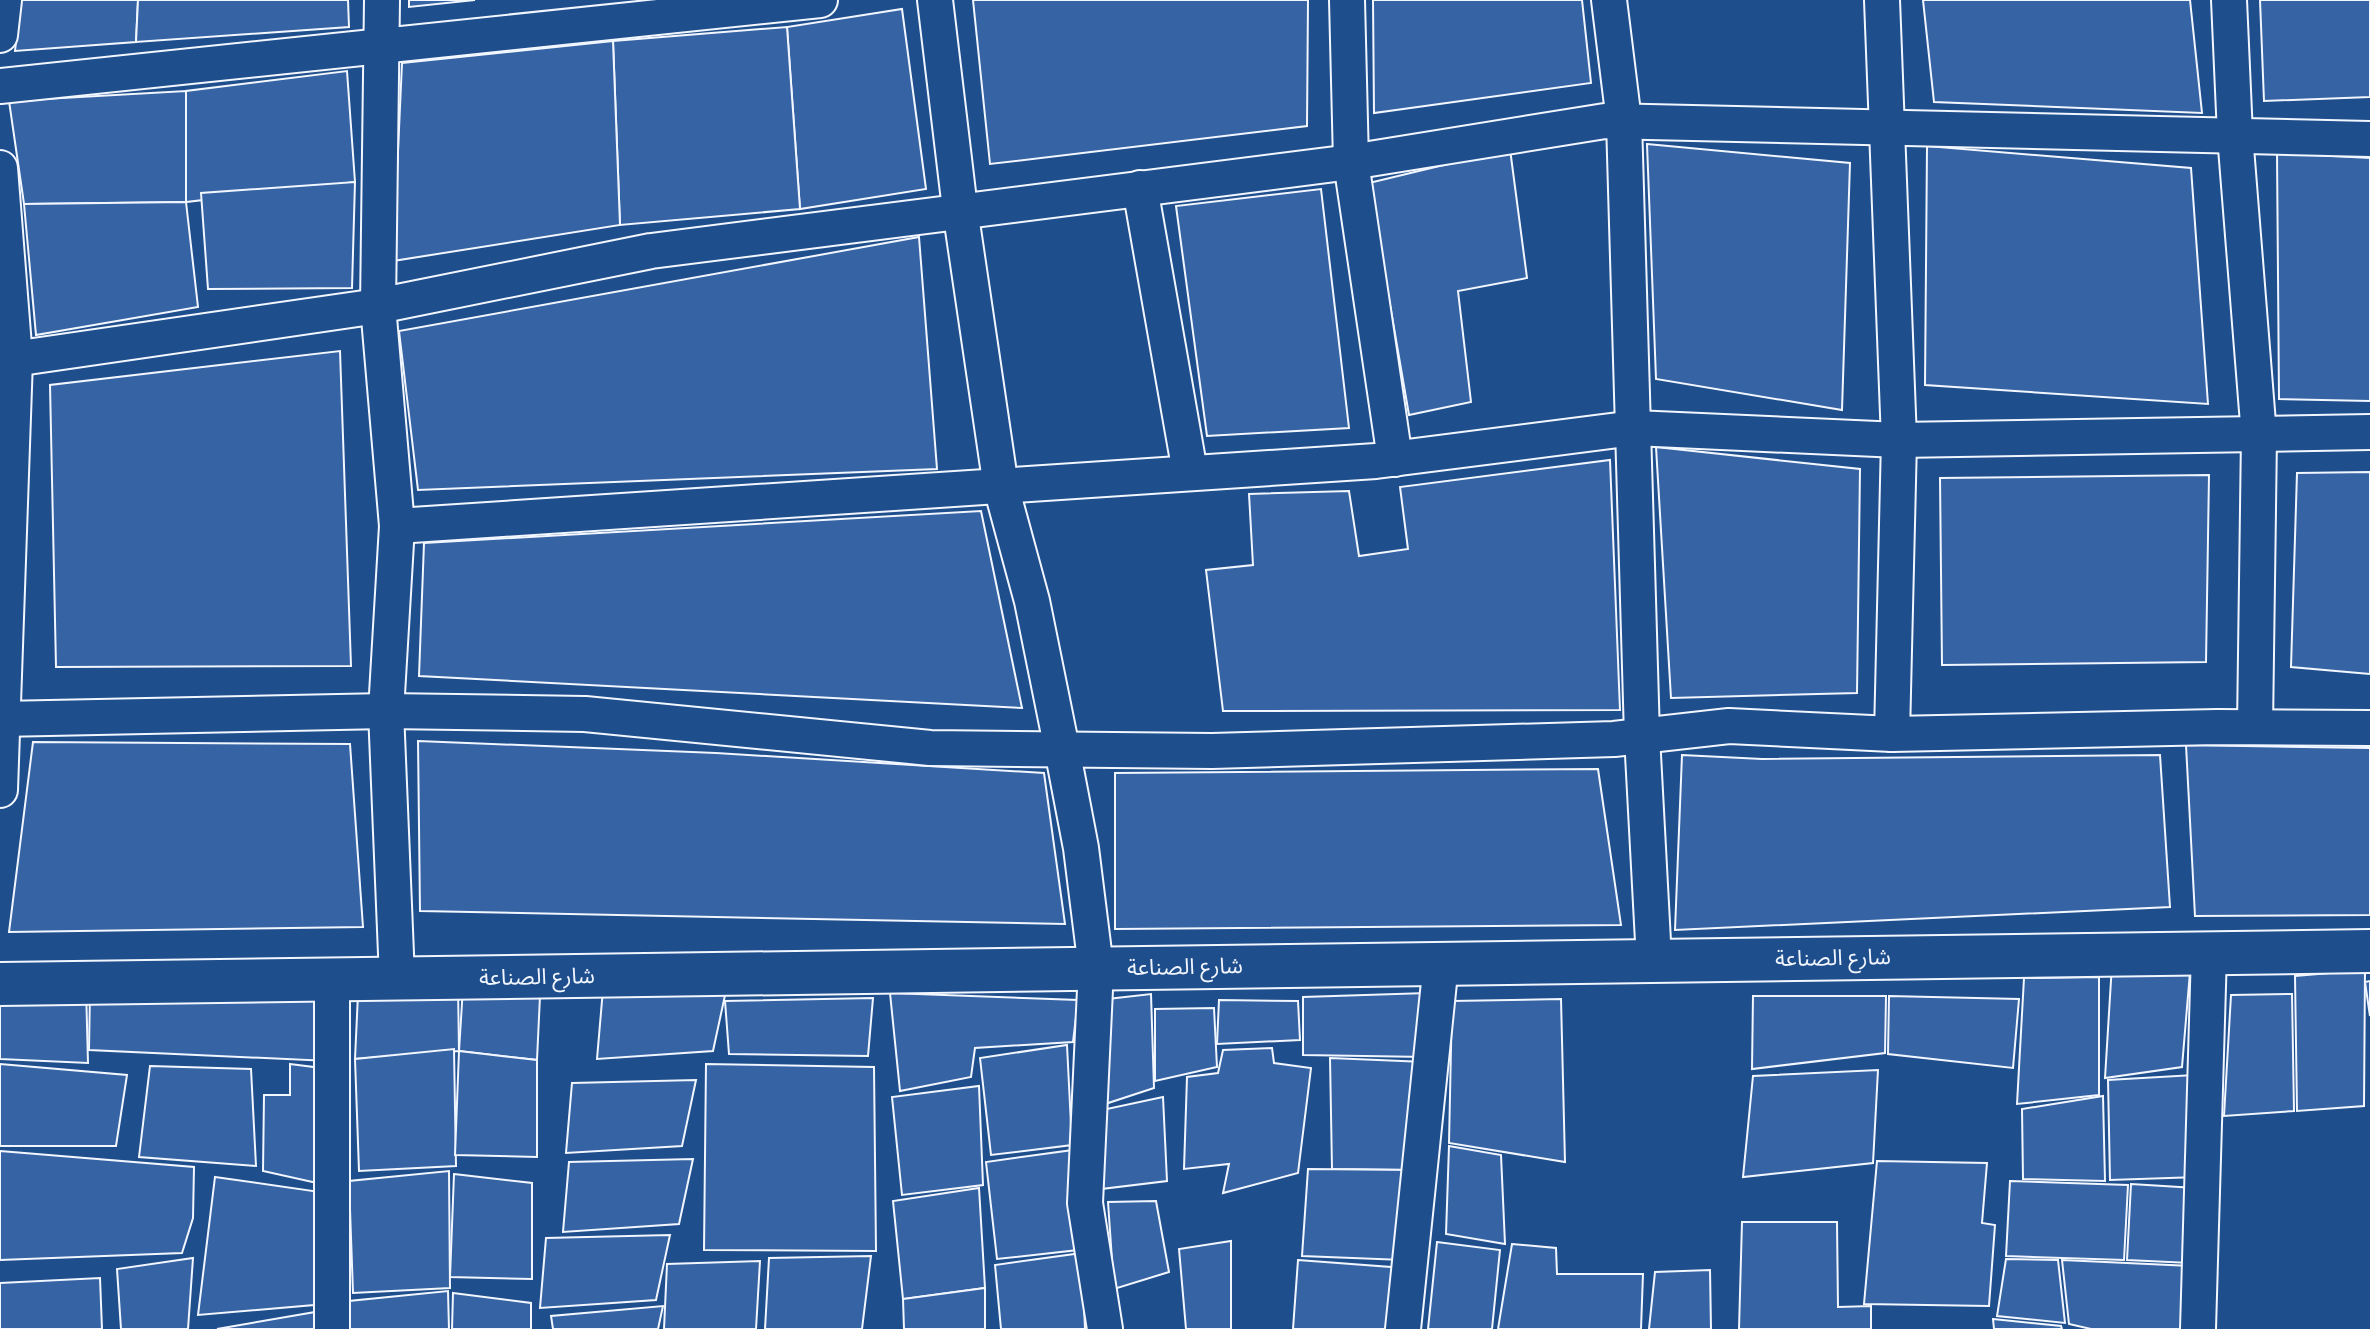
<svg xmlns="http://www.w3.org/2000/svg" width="2370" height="1329" viewBox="0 0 2370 1329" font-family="'Roboto Serif','Noto Sans Arabic',serif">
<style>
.building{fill:#3563a3;stroke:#f2f6ff;stroke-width:2}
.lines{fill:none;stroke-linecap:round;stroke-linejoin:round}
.minor-casing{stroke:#f2f6ff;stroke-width:38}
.tertiary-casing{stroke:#f2f6ff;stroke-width:46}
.minor{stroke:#1f4e8c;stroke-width:34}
.tertiary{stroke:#1f4e8c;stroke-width:42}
.labels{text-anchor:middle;stroke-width:6;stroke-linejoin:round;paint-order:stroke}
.street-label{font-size:22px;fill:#f2f6ff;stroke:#1f4e8c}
</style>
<rect width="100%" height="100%" fill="#1f4e8c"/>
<g class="building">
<polygon points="21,0 138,0 136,42 15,51"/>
<polygon points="138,0 348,0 349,27 136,42"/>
<polygon points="409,0 475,0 409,7"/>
<polygon points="973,0 1308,0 1307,126 990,164"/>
<polygon points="1373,0 1582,0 1591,83 1374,113"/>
<polygon points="1923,0 2190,0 2202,113 1934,102"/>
<polygon points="2260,0 2370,0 2370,97 2264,101"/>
<polygon points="902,9 926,189 800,209 787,27"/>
<polygon points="787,27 800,209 620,225 613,41"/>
<polygon points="613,41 620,225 393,261 402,63"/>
<polygon points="347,71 355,182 186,202 186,91"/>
<polygon points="186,91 186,202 24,204 9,101"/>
<polygon points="1647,144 1850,163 1842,410 1656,379"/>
<polygon points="1927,146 2191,168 2208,404 1925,385"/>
<polygon points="1510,149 1527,278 1458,291 1471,402 1409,415 1369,183"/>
<polygon points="2277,153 2370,158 2370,401 2279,399"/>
<polygon points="355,182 352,288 208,289 201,193"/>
<polygon points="1321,189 1349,428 1207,436 1176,206"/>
<polygon points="186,202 198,307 36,335 24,204"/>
<polygon points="919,237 937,469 418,490 399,331"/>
<polygon points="340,351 351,666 56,667 50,385"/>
<polygon points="1656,447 1860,469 1857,693 1671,698"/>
<polygon points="1610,460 1620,710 1223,711 1206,570 1253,565 1249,494 1349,491 1359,556 1408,549 1400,487"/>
<polygon points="2370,472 2370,674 2291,667 2297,473"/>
<polygon points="2209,475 2206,662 1942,665 1940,478"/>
<polygon points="981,511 1022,708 419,676 424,543"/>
<polygon points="418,741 716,753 1044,773 1065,924 420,911"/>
<polygon points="33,742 350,744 363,927 9,932"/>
<polygon points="2186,745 2370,748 2370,915 2195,916"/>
<polygon points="1682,755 1762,759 2160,755 2170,907 1675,930"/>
<polygon points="1598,769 1621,925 1115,929 1115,773"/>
<polygon points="2191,960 2182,1067 2105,1078 2112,964"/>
<polygon points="2365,970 2364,1106 2297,1111 2295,976"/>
<polygon points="2099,977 2099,1095 2017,1104 2024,978"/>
<polygon points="2370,981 2370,1016 2365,982"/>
<polygon points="458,985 459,1051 355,1059 358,994"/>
<polygon points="727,986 713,1051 597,1059 603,989"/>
<polygon points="86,987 88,1063 0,1059 0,991"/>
<polygon points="463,987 540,996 537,1060 459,1051"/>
<polygon points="90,990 320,993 329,1061 89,1050"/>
<polygon points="890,993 1078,1000 1073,1042 975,1048 971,1077 900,1091"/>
<polygon points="1427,993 1426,1057 1303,1055 1303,997"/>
<polygon points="1151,994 1154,1088 1099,1106 1099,1000"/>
<polygon points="2292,994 2294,1111 2224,1116 2231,995"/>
<polygon points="1753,996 1886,996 1885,1053 1752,1069"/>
<polygon points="1889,996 2019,999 2013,1068 1888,1054"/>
<polygon points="873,998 868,1056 729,1054 725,1001"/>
<polygon points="1561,999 1565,1162 1449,1143 1452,1001"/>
<polygon points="1219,1000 1298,1001 1300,1040 1217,1044"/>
<polygon points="1214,1008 1217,1067 1155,1081 1155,1009"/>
<polygon points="1067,1045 1072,1145 991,1155 980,1058"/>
<polygon points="1272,1048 1274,1063 1311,1068 1298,1173 1223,1193 1229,1164 1184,1169 1187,1077 1218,1073 1223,1050"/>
<polygon points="454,1049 456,1166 359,1171 355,1059"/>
<polygon points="459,1051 537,1060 537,1157 455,1155"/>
<polygon points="1330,1058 1425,1062 1413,1170 1332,1169"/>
<polygon points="0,1064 127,1075 116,1146 0,1146"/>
<polygon points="290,1064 329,1069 326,1185 263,1171 264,1095 290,1095"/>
<polygon points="706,1064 874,1067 876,1251 704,1250"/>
<polygon points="150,1066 251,1069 256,1166 139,1157"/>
<polygon points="1878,1070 1873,1163 1743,1177 1753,1076"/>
<polygon points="2194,1075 2198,1177 2110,1180 2108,1080"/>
<polygon points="696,1080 682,1146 566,1153 572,1083"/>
<polygon points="979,1086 983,1185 902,1195 892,1097"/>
<polygon points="2103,1096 2105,1181 2023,1179 2022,1109"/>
<polygon points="1163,1097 1167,1181 1101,1189 1102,1110"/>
<polygon points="1449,1146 1501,1155 1505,1244 1446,1234"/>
<polygon points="1073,1150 1078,1250 997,1259 986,1162"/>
<polygon points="0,1151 194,1167 193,1218 182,1253 0,1260"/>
<polygon points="693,1159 679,1224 563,1232 569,1162"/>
<polygon points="1877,1161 1987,1163 1982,1223 1995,1225 1989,1306 1864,1304"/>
<polygon points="1308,1169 1413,1170 1403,1260 1302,1256"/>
<polygon points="449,1171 450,1288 353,1293 349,1181"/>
<polygon points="454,1174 532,1183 532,1279 450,1277"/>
<polygon points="215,1177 320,1192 314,1305 198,1315"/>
<polygon points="2010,1181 2128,1185 2124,1260 2006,1256"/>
<polygon points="2131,1184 2195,1188 2190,1263 2127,1260"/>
<polygon points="979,1188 985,1288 903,1299 893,1201"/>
<polygon points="1156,1201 1169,1272 1114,1289 1108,1202"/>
<polygon points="1742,1222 1837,1222 1838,1307 1871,1306 1871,1329 1739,1329"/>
<polygon points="670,1235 656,1300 540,1308 546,1238"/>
<polygon points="1231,1241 1231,1329 1186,1329 1179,1249"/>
<polygon points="1437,1242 1500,1250 1492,1329 1428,1329"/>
<polygon points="1512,1244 1556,1248 1557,1274 1643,1274 1641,1329 1498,1329"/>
<polygon points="1082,1253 1085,1329 1001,1329 995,1265"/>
<polygon points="871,1256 862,1329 765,1329 769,1258"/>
<polygon points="193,1258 188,1329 121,1329 117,1269"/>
<polygon points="2006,1259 2058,1260 2065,1323 1997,1316"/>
<polygon points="1298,1260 1404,1268 1398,1329 1293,1329"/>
<polygon points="2062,1260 2191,1266 2188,1329 2091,1329 2069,1324"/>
<polygon points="760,1261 756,1329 664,1329 667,1264"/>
<polygon points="1710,1270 1711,1329 1649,1329 1655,1272"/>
<polygon points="100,1278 102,1329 0,1329 0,1283"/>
<polygon points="985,1288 985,1329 904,1329 903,1299"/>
<polygon points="448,1291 449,1329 350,1329 349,1301"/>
<polygon points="453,1293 531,1303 531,1329 452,1329"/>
<polygon points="663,1306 658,1329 553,1329 551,1316"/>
<polygon points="321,1311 322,1329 217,1329"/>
<polygon points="1993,1319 2061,1326 2062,1329 1994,1329"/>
</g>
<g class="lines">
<defs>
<g id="minor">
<polyline points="382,0 378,306 397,526 386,711 397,978"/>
<polyline points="935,0 960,209 1001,487 1032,601 1062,749 1081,848 1096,968 1085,1203 1105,1329"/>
<polyline points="1347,0 1351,162 1395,459"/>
<polyline points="1609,0 1624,121 1642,736 1654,960"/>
<polyline points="1882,0 1899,440 1892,734"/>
<polyline points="2229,0 2235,135 2259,436 2255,727"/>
<polyline points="0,35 4,0"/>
<polyline points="0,86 820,0"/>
<polyline points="0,168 15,359 0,790"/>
<polyline points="1140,188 1190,472"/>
<polyline points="0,361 378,306 651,251 1351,162 1605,121 2370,139"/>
<polyline points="397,526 1376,461 1634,428 1899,440 2370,432"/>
<polyline points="0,719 386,711 585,714 930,748 1212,751 1614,739 1729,726 1892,734 2217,727 2370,728"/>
<polyline points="332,1329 332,978"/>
<polyline points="1403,1329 1441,963"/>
<polyline points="2198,1329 2209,952"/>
</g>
<polyline id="tertiary" points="0,984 2370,951"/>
</defs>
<use href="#minor" class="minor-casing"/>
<use href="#tertiary" class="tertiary-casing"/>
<use href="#minor" class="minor"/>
<use href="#tertiary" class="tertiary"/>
</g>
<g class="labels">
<g class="street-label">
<text transform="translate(1833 957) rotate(-1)" y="8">شارع الصناعة</text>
<text transform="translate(1185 966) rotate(-1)" y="8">شارع الصناعة</text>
<text transform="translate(537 976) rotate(-1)" y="8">شارع الصناعة</text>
</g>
</g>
</svg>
